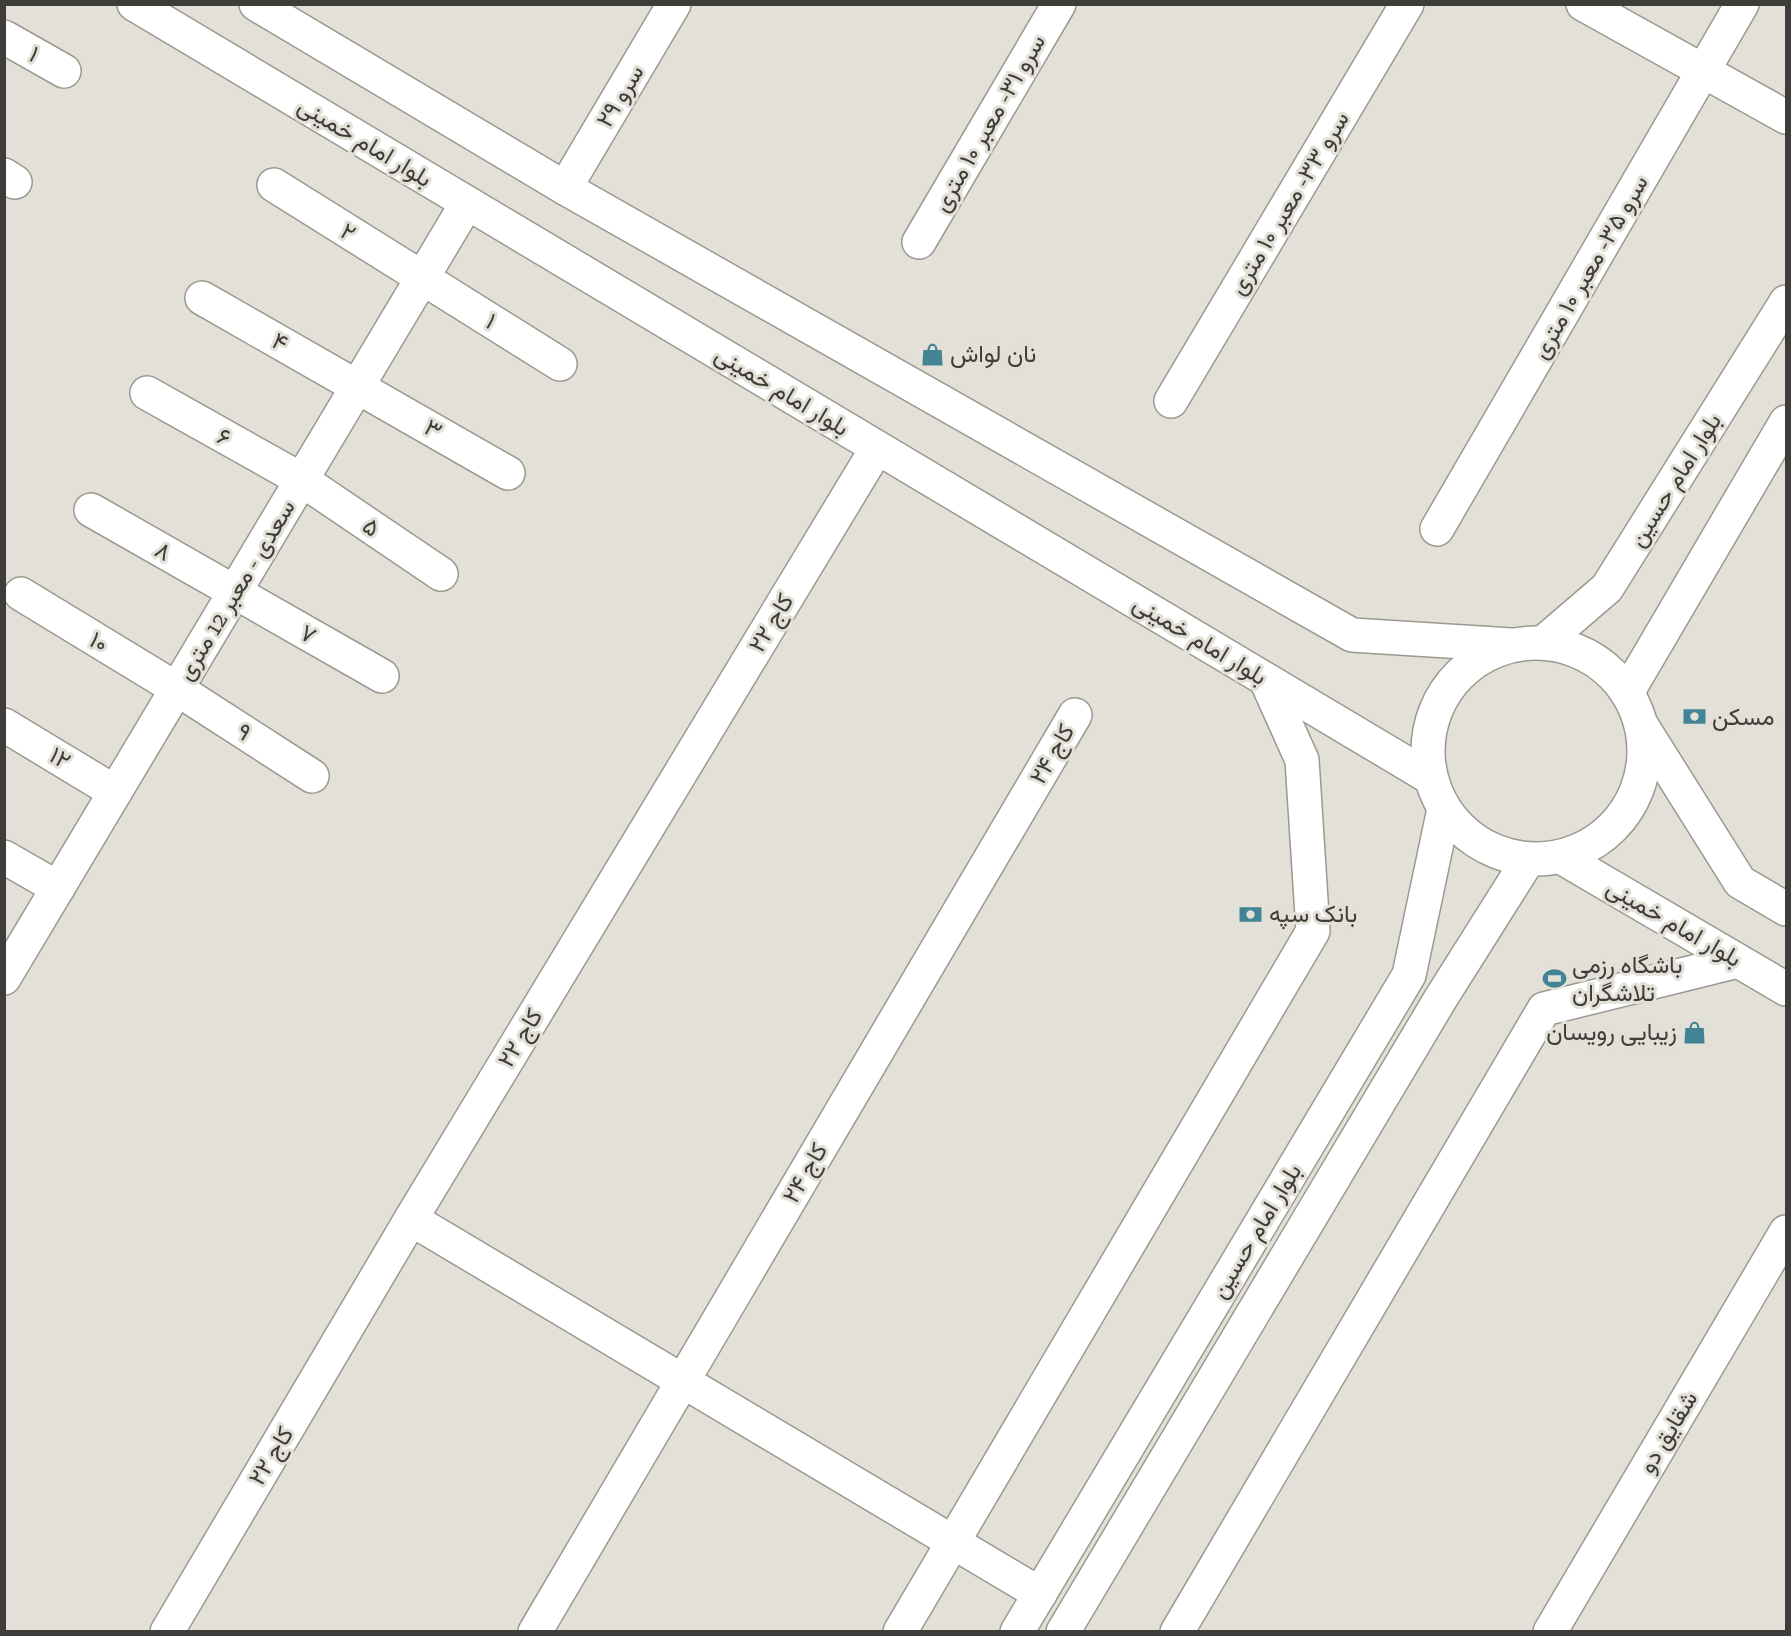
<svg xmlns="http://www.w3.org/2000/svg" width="1791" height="1636" viewBox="0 0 1791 1636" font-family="'Zilla Slab',Vazirmatn,serif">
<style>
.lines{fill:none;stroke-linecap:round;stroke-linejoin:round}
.minor-casing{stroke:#9b9990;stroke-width:36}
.major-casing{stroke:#9b9990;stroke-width:36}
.minor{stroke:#fff;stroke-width:33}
.major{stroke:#fff;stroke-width:33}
.labels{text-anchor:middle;stroke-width:6;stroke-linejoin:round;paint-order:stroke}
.street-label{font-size:24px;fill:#3e3d39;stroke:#e2e0d7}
.poi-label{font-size:24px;fill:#3e3d39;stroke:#e2e0d7;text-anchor:start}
</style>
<rect width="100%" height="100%" fill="#e2e0d7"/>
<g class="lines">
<defs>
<g id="minor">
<polyline points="134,4 1431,778"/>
<polyline points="256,4 565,188 1352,635 1511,645"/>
<polyline points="1583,4 1786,117"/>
<polyline points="4,37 64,71"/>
<polyline points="4,175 15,182"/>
<polyline points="274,185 560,364"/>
<polyline points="565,188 674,4"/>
<polyline points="919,242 1059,4"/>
<polyline points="202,298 508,473"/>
<polyline points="147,393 302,480 441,574"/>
<polyline points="1171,401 1407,4"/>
<polyline points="91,510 382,676"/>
<polyline points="1437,529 1742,4"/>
<polyline points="21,594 177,689 312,776"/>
<polyline points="1544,642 1607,588 1786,302"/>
<circle cx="1536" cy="751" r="108"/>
<polyline points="1627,693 1786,422"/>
<polyline points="4,725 115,792"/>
<polyline points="1642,726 1740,882 1786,909"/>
<polyline points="4,857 58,888"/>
<polyline points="1561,857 1786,989"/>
<polyline points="4,978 467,203"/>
<polyline points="411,1219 1040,1594"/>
<polyline points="167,1632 411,1219 877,448"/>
<polyline points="535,1632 1075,715"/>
<polyline points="900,1632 1313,931 1302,760 1266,680"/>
<polyline points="1177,1632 1544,1009 1738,961"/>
<polyline points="1550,1632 1786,1232"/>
</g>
<g id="major">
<polyline points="1017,1632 1409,975 1444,809"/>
<polyline points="1063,1632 1441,998 1528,860"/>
</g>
</defs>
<use href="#minor" class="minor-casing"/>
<use href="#major" class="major-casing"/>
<use href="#minor" class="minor"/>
<use href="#major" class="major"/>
</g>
<defs>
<symbol id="shop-bare" viewBox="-9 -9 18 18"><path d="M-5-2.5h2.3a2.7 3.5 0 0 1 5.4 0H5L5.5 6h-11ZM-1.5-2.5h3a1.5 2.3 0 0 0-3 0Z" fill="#428495" stroke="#e2e0d7" stroke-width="2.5" paint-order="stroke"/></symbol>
<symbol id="bank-bare" viewBox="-9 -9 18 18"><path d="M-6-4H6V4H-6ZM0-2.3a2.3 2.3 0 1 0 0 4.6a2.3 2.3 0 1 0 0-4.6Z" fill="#428495" stroke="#e2e0d7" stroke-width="2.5" paint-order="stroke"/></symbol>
<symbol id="stadium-bare" viewBox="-9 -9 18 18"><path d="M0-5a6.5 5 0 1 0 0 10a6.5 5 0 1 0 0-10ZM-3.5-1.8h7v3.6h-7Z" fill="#428495" stroke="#e2e0d7" stroke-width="2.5" paint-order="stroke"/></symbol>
</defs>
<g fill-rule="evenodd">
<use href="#shop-bare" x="916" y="338" width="33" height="33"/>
<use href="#bank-bare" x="1678" y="700" width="33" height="33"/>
<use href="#bank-bare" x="1234" y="898" width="33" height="33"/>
<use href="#stadium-bare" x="1538" y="962" width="33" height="33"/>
<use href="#shop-bare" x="1678" y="1016" width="33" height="33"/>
</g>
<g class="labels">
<g class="street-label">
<text transform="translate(34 54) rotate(30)" y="8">۱</text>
<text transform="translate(620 96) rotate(-59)" y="8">سرو ۲۹</text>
<text transform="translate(989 123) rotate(-60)" y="8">سرو ۳۱- معبر ۱۰ متری</text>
<text transform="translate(365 142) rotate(31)" y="8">بلوار امام خمینی</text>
<text transform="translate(1289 203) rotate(-59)" y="8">سرو ۳۳- معبر ۱۰ متری</text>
<text transform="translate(348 232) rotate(32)" y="8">۲</text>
<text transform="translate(1590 267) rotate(-60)" y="8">سرو ۳۵- معبر ۱۰ متری</text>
<text transform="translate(491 321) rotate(32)" y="8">۱</text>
<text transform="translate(280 342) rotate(29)" y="8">۴</text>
<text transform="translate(782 391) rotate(31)" y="8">بلوار امام خمینی</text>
<text transform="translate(433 429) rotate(30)" y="8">۳</text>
<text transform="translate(224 437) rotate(29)" y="8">۶</text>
<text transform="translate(1675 480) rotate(-58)" y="8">بلوار امام حسین</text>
<text transform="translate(371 527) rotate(34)" y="8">۵</text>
<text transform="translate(163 551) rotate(30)" y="8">۸</text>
<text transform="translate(236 590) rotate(-59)" y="8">سعدی - معبر 12 متری</text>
<text transform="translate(771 623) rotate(-59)" y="8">کاج ۲۲</text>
<text transform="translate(308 634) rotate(30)" y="8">۷</text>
<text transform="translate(1200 640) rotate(31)" y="8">بلوار امام خمینی</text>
<text transform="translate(99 642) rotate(31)" y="8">۱۰</text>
<text transform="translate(244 732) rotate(33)" y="8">۹</text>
<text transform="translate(1052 754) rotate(-60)" y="8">کاج ۲۴</text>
<text transform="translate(60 758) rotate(31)" y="8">۱۲</text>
<text transform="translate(1674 923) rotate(30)" y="8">بلوار امام خمینی</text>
<text transform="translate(520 1038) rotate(-59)" y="8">کاج ۲۲</text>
<text transform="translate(805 1173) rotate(-60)" y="8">کاج ۲۴</text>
<text transform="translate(1256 1231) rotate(-59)" y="8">بلوار امام حسین</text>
<text transform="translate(1668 1432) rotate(-59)" y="8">شقایق دو</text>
<text transform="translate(271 1456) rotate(-59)" y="8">کاج ۲۲</text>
</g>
<g class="poi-label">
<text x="950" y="362">نان لواش</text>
<text x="1712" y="725">مسکن</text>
<text x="1269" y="922">بانک سپه</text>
<text x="1572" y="973">باشگاه رزمی<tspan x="1572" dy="28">تلاشگران</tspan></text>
<text x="1677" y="1040" text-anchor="end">زیبایی رویسان</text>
</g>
</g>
<rect width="1791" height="1636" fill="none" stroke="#3e3d39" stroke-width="12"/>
</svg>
